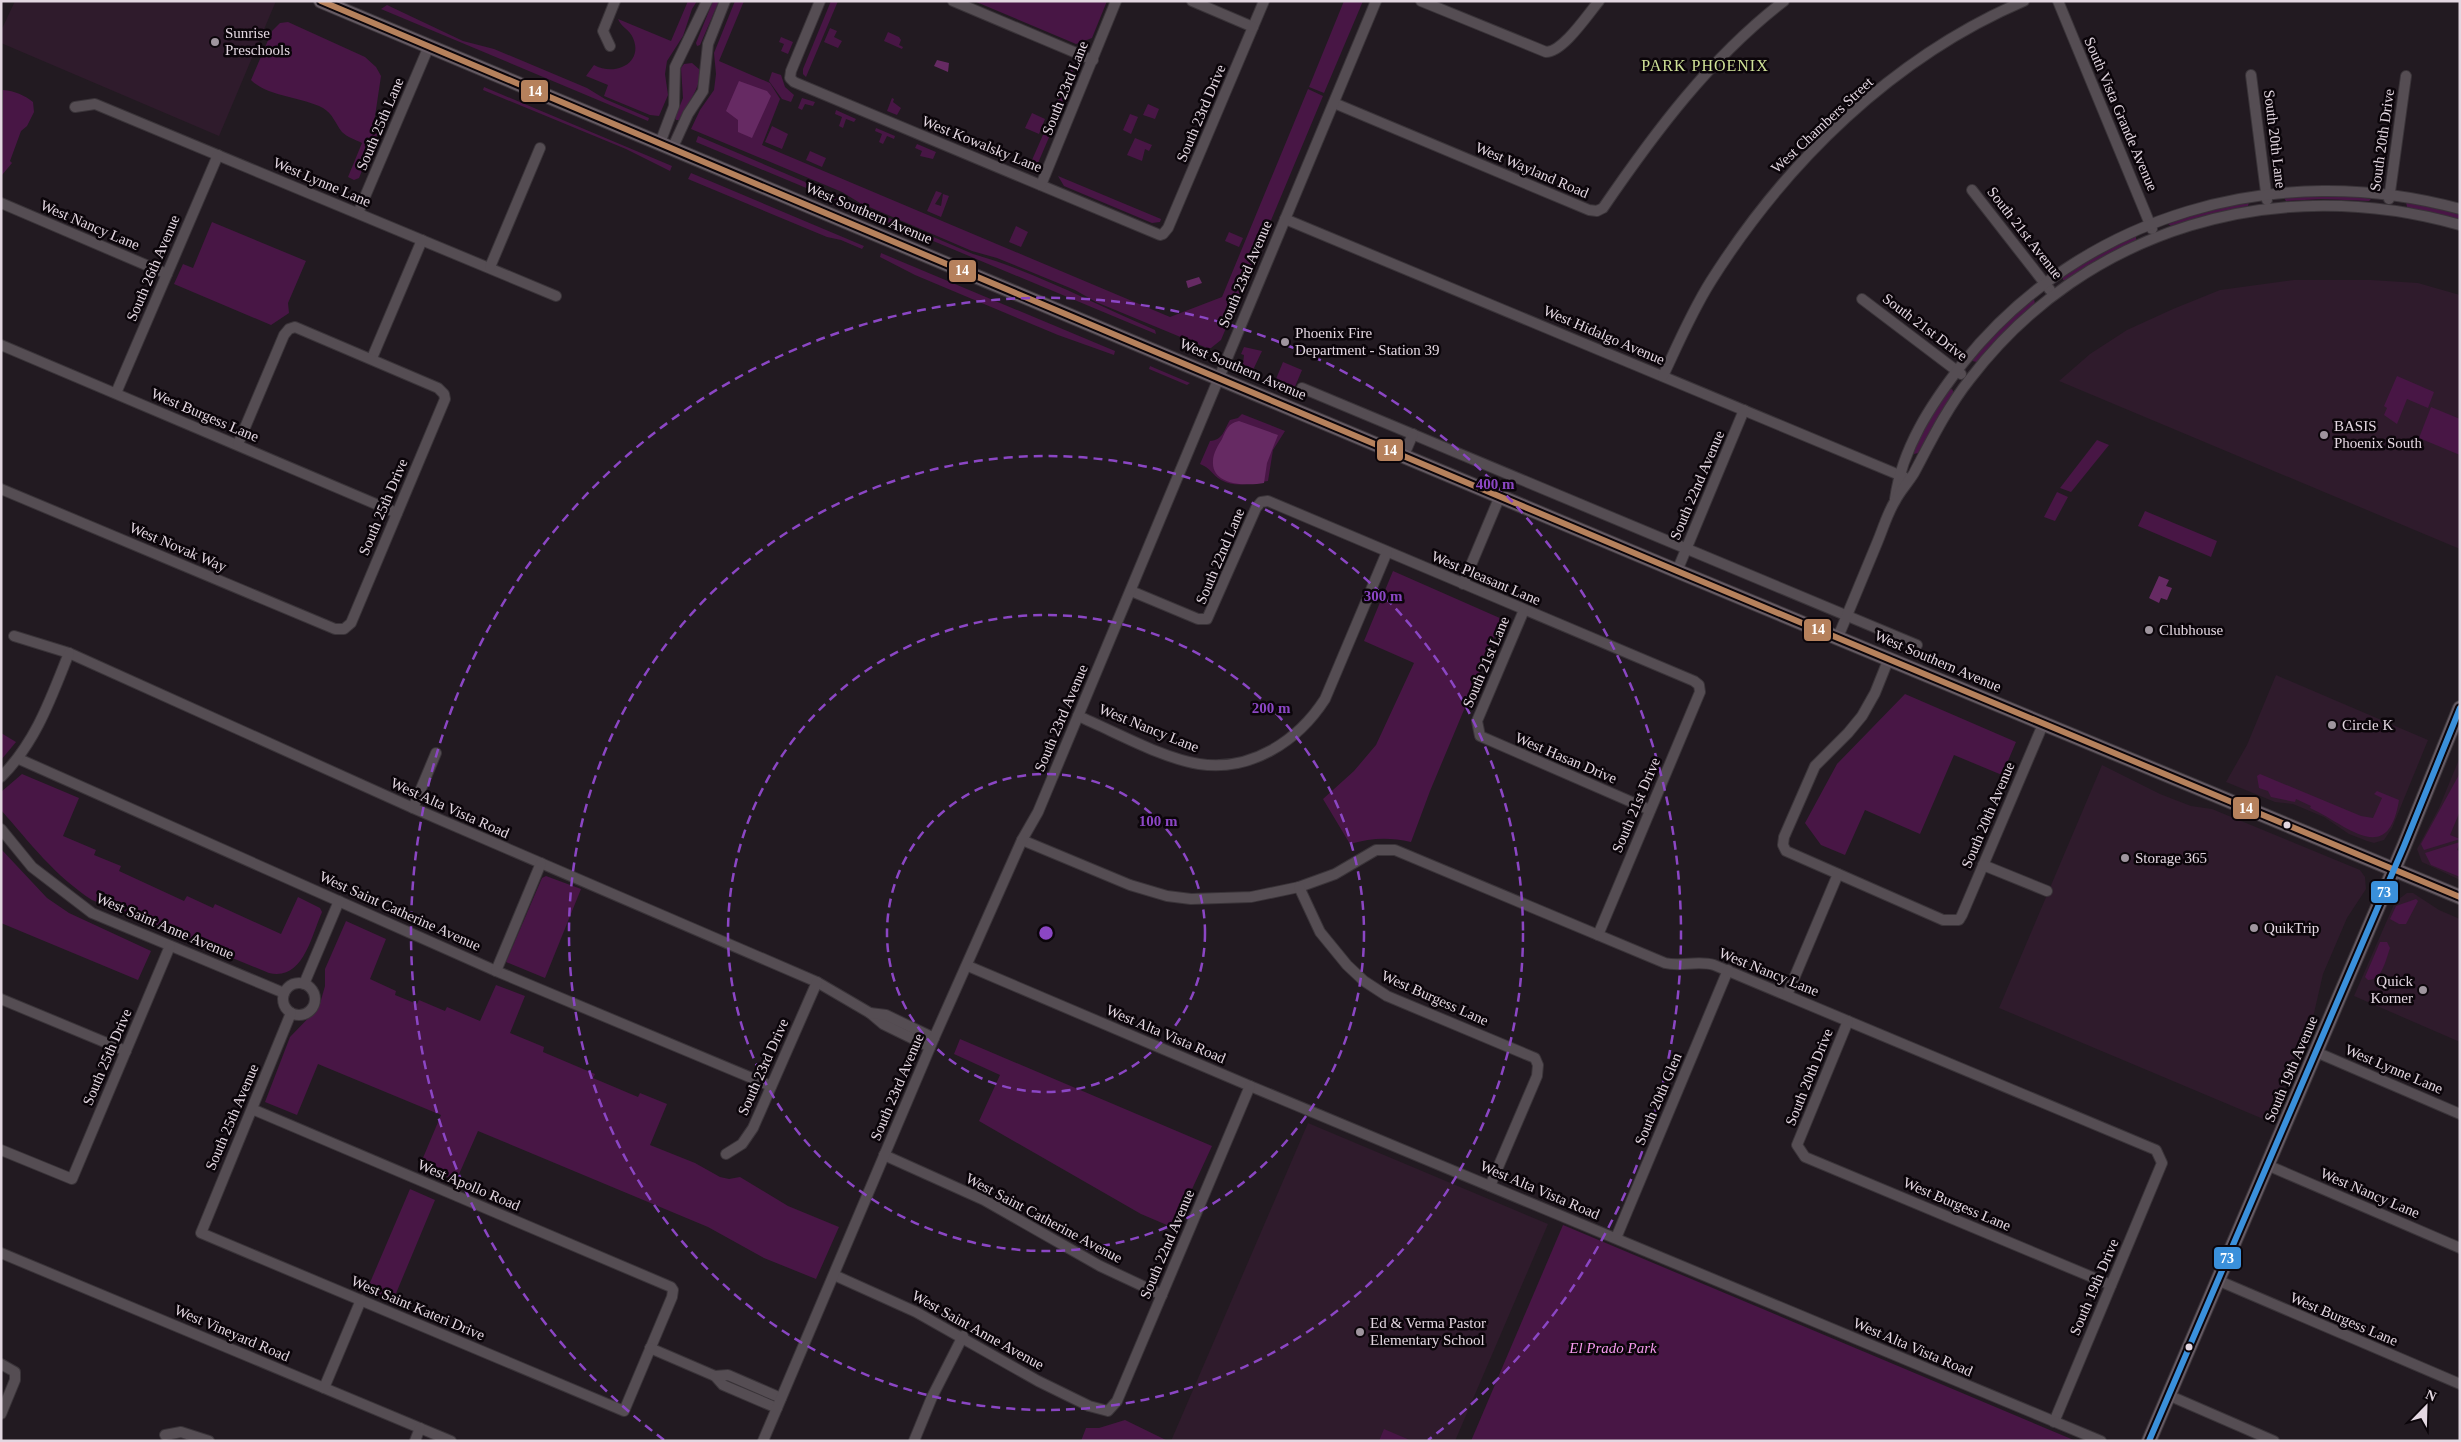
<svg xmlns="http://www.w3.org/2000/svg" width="2461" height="1442" viewBox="0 0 2461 1442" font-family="Georgia,serif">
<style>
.built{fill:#2f1b2c}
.green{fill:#481645}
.water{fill:#662a63}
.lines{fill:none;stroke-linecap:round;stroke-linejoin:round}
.minor-casing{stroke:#3a3439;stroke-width:12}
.major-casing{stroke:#3a3439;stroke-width:16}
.minor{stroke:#554d53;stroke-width:10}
.major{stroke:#655a63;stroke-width:14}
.bus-1-casing{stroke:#0b050a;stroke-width:10}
.bus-2-casing{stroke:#0b050a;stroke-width:10}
.bus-1{stroke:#b6815c;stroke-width:6}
.bus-2{stroke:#3a90db;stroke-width:6}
.ring{fill:none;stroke:#8b46c4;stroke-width:2.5;stroke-dasharray:9 6}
.poi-dot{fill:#9f959e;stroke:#0b050a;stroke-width:2}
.bus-dot{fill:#e3d7e1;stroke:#0b050a;stroke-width:2}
.labels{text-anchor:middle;stroke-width:5;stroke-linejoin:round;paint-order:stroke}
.poi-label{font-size:15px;fill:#e3d7e1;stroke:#0b050a;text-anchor:start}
.street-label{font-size:15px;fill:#e3d7e1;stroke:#0b050a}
.park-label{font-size:15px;font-style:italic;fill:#f69aee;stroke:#0b050a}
.neighbourhood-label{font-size:16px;letter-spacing:1px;fill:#d0e398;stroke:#0b050a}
.centre{fill:#8b46c4;stroke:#0b050a;stroke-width:2.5}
.ring-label{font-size:15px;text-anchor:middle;font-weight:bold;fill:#8b46c4;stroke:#0b050a;stroke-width:5;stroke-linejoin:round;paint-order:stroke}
.line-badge{stroke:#0b050a;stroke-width:2}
.badge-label{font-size:14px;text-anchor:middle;font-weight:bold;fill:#fff}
</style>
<rect width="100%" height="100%" fill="#221a21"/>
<g class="built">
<polygon points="15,1 276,1 219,136 1,43 1,31"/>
<polygon points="2294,280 2371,280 2418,283 2460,295 2460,549 2059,381 2090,354 2127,330 2173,309 2220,290"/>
<polygon points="2276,675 2428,740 2392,828 2384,840 2374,843 2367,841 2349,834 2324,817 2293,804 2275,802 2226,782 2247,745"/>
<polygon points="2460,757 2460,880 2422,862 2417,849 2439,808"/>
<polygon points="2102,765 2160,794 2191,806 2212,809 2360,870 2365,877 2366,889 2347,918 2323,974 2314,1013 2268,1121 1999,1008"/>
<polygon points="2407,893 2413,893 2439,910 2460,919 2460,1042 2354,996 2395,902"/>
<polygon points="1308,1123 1548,1224 1455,1441 1171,1441"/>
</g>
<g class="green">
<path d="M688,1H697L692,9L683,36L667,61L665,74L668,95L659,116L650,115L604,96L608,85L586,76L594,65C615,77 644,63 633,38C630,30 621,27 618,19L671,41Z"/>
<polygon points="713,1 719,1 700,45 697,46 696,43"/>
<polygon points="735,1 744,1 719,61 770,83 780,99 762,145 1170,317 1222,297 1308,89 1323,96 1221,340 1211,348 1207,348 1096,302 1075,290 997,258 972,251 860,203 842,192 691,129 700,110 714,90 716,74 714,53"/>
<polygon points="831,1 838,1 806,77 803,74 803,69"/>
<polygon points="974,1 1107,1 1092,38 1076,44"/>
<polygon points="1344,1 1363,1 1324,93 1309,87"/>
<polygon points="387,5 463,41 494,49 587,88 605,99 649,118 648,121 381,9"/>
<path d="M288,22L365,57L376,67L381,76L374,123L377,135L359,178L354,180L348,177L362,143C356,140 347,137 342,132C335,123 333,114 323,108C302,97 266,96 251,80L272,31L280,23Z"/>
<polygon points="830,28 837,31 834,37 842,41 838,48 824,42"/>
<polygon points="888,32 899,37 901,40 899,45 903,47 902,49 884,41"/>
<polygon points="781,37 793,42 788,54 781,51 784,44 779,42"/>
<path d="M692,63L700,70C701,89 687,103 679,120H676L675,118L683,98L681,68L684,64Z"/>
<polygon points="1072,68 1074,79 1038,163 1029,167"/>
<polygon points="772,72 781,75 785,87 794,95 791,102 782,99 769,81"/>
<polygon points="484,87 672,166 670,171 626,149 483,90"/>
<path d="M3,90C15,91 24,95 33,102L34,112L27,126L21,131L10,161L12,163L2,175Z"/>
<polygon points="802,98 815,102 813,106 805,104 802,110 798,108"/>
<polygon points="892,98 894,99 893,102 901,108 897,115 887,111"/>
<polygon points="1148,104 1159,109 1155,119 1143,115"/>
<polygon points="836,110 856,119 854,122 846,119 843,128 839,126 842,117 835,114"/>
<polygon points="1032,113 1045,119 1039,134 1025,128"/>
<polygon points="1130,114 1138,117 1131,134 1123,130"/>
<polygon points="772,126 788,134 782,149 765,142"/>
<polygon points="876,128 895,136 894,139 887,136 883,144 879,142 882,134 875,131"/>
<path d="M698,136L973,254C1036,272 1094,304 1155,330L1156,334L696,142Z"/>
<polygon points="1135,138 1152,145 1149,151 1145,149 1142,161 1127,155"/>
<polygon points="917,144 936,152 933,159 920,156 922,151 915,148"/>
<polygon points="810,151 826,158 822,167 806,160"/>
<polygon points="691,173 864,246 862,249 841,240 827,237 688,179"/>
<polygon points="1058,176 1161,219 1160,222 1152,223 1064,186"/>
<polygon points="936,191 942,193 935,204 941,206 943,194 949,196 941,217 927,211"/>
<polygon points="2343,194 2371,199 2369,201 2322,199 2286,201 2284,198"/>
<polygon points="2249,202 2248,206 2204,216 2171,226 2168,224 2211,207"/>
<polygon points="2406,202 2460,214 2460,220 2407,207"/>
<polygon points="212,222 306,261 288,303 289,313 271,325 174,284 183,264 193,268"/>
<polygon points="1016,226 1028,232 1021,247 1009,242"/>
<polygon points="1229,232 1243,238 1239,247 1225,241"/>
<polygon points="2133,236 2136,237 2136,241 2098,260 2067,280 2063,280 2063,275"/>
<polygon points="881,253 1115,351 1114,355 1058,335 915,275 880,257"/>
<polygon points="2034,299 2035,304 2006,330 1977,362 1972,361 1973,358 2017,312"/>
<polygon points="1244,347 1262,351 1253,370 1243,364 1244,355 1241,354"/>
<polygon points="1283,362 1302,370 1294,389 1277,382 1276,379"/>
<polygon points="1150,366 1190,383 1187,385 1149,369"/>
<polygon points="2397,376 2434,392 2428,408 2407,399 2397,424 2384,415 2387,408 2384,406"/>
<path d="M1952,389L1954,393L1918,453L1914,454C1913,437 1939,405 1949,390Z"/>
<polygon points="2431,407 2460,419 2460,455 2419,438"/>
<path d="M1242,414L1285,431L1273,450L1268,481C1254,483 1234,488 1221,480C1212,475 1211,468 1200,464L1210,441C1223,440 1224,430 1230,420L1238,418Z"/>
<polygon points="2097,440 2109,445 2071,492 2060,488"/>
<polygon points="2057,492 2068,497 2055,521 2044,517"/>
<polygon points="2145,511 2217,541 2211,557 2138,526"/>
<path d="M1393,571L1502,619L1430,791L1411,842C1388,837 1372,838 1350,844L1323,799L1354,771L1376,745L1414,663L1364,641Z"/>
<polygon points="1905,694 2016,742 2002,775 1954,755 1920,834 1865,810 1845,855 1821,845 1805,823 1837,764"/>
<polygon points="1,733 16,742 1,760"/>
<polygon points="2460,773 2460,811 2450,835 2460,839 2424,850 2421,844"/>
<path d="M22,774L79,798L63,836L96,850L94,855L121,866L119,871L184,901L187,896L213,908L215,904L281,934L298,897L320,908L322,912C311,937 303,981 269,973L92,900C55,876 30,843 1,810V792Z"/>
<path d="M2260,774L2361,816L2373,818L2382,798L2374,794L2377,791L2399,800C2388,869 2346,824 2310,808L2311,806L2296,799L2295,802L2271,797L2268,791L2259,788L2257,776Z"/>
<polygon points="2460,842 2457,850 2460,851 2460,877 2431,865 2425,853"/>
<polygon points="1,849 47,898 69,913 151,951 138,980 1,923"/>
<polygon points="546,876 581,889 545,978 506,962 542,878"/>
<polygon points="2416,899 2418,901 2406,924 2399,924 2390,919 2396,906"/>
<polygon points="346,921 386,939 370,979 396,991 395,995 417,1004 419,1000 445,1011 447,1007 480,1021 496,985 525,996 510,1033 544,1047 543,1052 595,1074 593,1078 638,1097 640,1093 667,1104 650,1145 695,1163 720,1177 729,1179 740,1177 788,1206 839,1227 816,1279 764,1258 708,1227 478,1131 456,1181 420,1165 441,1115 318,1064 297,1115 265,1102 290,1037 319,1007 325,986 325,969"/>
<path d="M2380,942H2387L2390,948C2386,959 2382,981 2368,980L2365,977Z"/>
<polygon points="960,1039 1212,1146 1174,1228 1141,1214 979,1121 1000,1075 954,1054"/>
<polygon points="410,1189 435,1200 392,1303 366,1292"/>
<polygon points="1563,1225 2076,1441 1471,1441"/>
<polygon points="1125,1420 1168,1441 1081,1441 1086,1428 1099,1428"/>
<polygon points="1384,1429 1412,1441 1379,1441"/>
</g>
<g class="water">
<polygon points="937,60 949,63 948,72 934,66"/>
<polygon points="739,81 767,91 771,96 752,138 738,132 738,120 726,111"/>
<polygon points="1199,277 1202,283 1188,288 1186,281"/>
<path d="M1239,421L1278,435L1267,463L1264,483C1248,486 1211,486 1213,461C1213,454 1218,445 1222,439C1226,430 1228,423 1239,421Z"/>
<polygon points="2159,576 2169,580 2166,586 2172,588 2167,600 2161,598 2159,603 2149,598"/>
</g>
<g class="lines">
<defs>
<g id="minor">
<polyline points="820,1 791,71 790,78 794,82 1160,235 1163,234 1168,228 1264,1"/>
<polyline points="953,1 1093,60"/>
<polyline points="1192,1 1253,27"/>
<path d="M1421,1L1546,52C1563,52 1588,14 1599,1"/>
<polyline points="2058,1 2152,229"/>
<polyline points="610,46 603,31 615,1"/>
<polyline points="2251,75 2267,200"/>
<path d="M1334,103L1589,210L1597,211L1603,208C1655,132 1710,58 1784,1"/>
<polyline points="75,107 95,104 556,296"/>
<polyline points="660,143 674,106 675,67 707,1"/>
<polyline points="672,149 688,114 703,91 708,44 725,1"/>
<polyline points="1041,185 1116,1"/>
<polyline points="1972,190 2050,290"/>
<polyline points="2389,199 2406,76"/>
<polyline points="1,203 167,274"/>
<polyline points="358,213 429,46"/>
<polyline points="1285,219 1904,477"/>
<polyline points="490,267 540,148"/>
<polyline points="1862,299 1961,374"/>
<polyline points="1,345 397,513"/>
<polyline points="372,358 422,240"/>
<path d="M1663,376C1678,344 1692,311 1711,281C1786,162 1893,57 2024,1"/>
<polyline points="1302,388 1917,645"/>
<polyline points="116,393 218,155"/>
<polyline points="1404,455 1413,434"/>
<polyline points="1,489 335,629 344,629 351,623 445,399 444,394 438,388 295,327 289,329 284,335 238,444"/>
<path d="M1895,499C1902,448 1931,404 1963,363C2082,214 2278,159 2460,209"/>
<polyline points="1677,571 1744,410"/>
<polyline points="1463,584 1500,496"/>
<polyline points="1131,591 1198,619 1207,619 1256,508 1261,502 1268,501 1694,681 1699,685 1700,692 1598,935"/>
<polyline points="1524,610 1477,721 1480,736 1650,810"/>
<polyline points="14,636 69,653 413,808 817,982 870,1013 883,1024 930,1047"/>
<path d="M1838,637C1851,605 1864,574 1877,543C1883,529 1887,514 1895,501C1900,491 1908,483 1914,473C1931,441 1947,408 1970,379C2086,227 2278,173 2460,225"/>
<polyline points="1889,658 1875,693 1862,716 1848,733 1815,766 1784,837 1783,845 1786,851 1943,920 1959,920 1962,915 2044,722"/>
<path d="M1078,716C1114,731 1161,758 1199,764C1251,772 1298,741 1325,699L1387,552"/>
<polyline points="19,759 496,971 771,1086"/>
<path d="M1,777C36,742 51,698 69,653"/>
<polyline points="413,808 436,753"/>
<polyline points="1,829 32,867 92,913 284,993"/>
<path d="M1022,840L1130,885L1167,896L1191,899L1251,897L1299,887L1335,874L1376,850H1395L1665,963C1681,967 1698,960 1714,965L2156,1150L2162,1163L2054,1422"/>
<polyline points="1983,865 2047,891"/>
<polyline points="1299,887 1320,932 1347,965 1364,981 1387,996 1535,1058 1538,1065 1537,1076 1490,1186"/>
<polyline points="968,966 1250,1086 2101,1441"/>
<polyline points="496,971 541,863"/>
<circle cx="299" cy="999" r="16"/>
<polyline points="304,984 339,901"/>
<polyline points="1787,995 1838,874"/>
<polyline points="1,999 126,1051"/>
<polyline points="870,1013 886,1015 934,1038"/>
<polyline points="1848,1021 1797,1145 1805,1157 2111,1285"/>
<polyline points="2316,1052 2460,1114"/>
<polyline points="252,1109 671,1287 673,1290 672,1297 624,1411 201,1233 291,1013"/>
<polyline points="1,1150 72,1179 170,946"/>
<polyline points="726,1154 742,1144 753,1128 817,982"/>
<polyline points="884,1155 984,1200 1100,1266 1162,1295"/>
<polyline points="2267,1165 2460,1248"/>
<polyline points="1616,1238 1728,970"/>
<polyline points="1,1253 451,1441"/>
<polyline points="834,1275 916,1312 1038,1381 1089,1406 1108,1411 1117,1401 1250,1086"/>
<polyline points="2217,1280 2460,1384"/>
<polyline points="650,1348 715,1376 723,1385 777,1408"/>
<polyline points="1,1364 15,1372 15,1380 1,1414"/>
<polyline points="715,1376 728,1375 781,1398"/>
<polyline points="324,1388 361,1300"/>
<polyline points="2168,1395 2274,1441"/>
<polyline points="165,1435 181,1432 209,1441"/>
<polyline points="415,1441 420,1428"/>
<path d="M763,1441L934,1038L1022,840L1038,812C1151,542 1264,272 1376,1"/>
<polyline points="914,1441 932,1397 963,1336"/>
</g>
<g id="major">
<polyline points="321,1 1677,571 2460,897"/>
<polyline points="2149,1441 2404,846 2460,708"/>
</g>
</defs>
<use href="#minor" class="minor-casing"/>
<use href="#major" class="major-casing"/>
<use href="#minor" class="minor"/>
<use href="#major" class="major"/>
<defs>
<polyline id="bus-1" points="321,1 1677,571 2460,897"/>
<polyline id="bus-2" points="2149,1441 2404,846 2460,708"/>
</defs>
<use href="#bus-1" class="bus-1-casing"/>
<use href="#bus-2" class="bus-2-casing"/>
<use href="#bus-1" class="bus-1"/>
<use href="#bus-2" class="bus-2"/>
</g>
<g class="ring">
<circle cx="1046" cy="933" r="159"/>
<circle cx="1046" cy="933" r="318"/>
<circle cx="1046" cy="933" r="477"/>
<path d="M664 1440A635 635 0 1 1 1428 1440"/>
</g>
<g class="poi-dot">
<circle cx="215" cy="42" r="5"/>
<circle cx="1285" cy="342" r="5"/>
<circle cx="2324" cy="435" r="5"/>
<circle cx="2149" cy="630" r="5"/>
<circle cx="2332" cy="725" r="5"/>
<circle cx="2125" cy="858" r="5"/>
<circle cx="2254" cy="928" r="5"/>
<circle cx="2423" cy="990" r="5"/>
<circle cx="1360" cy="1332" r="5"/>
</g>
<g class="bus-dot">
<circle cx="2287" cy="825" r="4.5"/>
<circle cx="2189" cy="1347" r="4.5"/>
</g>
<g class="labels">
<g class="poi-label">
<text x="225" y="38">Sunrise<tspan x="225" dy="17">Preschools</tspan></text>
<text x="1295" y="338">Phoenix Fire<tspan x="1295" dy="17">Department - Station 39</tspan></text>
<text x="2334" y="431">BASIS<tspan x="2334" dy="17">Phoenix South</tspan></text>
<text x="2159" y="635">Clubhouse</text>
<text x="2342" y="730">Circle K</text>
<text x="2135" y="863">Storage 365</text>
<text x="2264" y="933">QuikTrip</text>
<text x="2413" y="986" text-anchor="end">Quick<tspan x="2413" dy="17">Korner</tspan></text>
<text x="1370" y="1328">Ed &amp; Verma Pastor<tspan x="1370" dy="17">Elementary School</tspan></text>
</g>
<g class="street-label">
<text transform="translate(1065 88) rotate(-68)" y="5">South 23rd Lane</text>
<text transform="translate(1201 113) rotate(-67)" y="5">South 23rd Drive</text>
<text transform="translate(2121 114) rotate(67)" y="5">South Vista Grande Avenue</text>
<text transform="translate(380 124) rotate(-67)" y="5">South 25th Lane</text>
<text transform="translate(1822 125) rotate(-43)" y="5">West Chambers Street</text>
<text transform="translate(2275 139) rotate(83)" y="5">South 20th Lane</text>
<text transform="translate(2382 140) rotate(-82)" y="5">South 20th Drive</text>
<text transform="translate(982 144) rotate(22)" y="5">West Kowalsky Lane</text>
<text transform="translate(1532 170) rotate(23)" y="5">West Wayland Road</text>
<text transform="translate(322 182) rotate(23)" y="5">West Lynne Lane</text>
<text transform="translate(869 213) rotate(23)" y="5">West Southern Avenue</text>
<text transform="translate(90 225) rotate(23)" y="5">West Nancy Lane</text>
<text transform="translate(2025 233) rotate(52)" y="5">South 21st Avenue</text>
<text transform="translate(153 268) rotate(-67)" y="5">South 26th Avenue</text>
<text transform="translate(1245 274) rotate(-67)" y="5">South 23rd Avenue</text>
<text transform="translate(1925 327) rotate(37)" y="5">South 21st Drive</text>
<text transform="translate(1604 335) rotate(23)" y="5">West Hidalgo Avenue</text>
<text transform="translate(1243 369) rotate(23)" y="5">West Southern Avenue</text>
<text transform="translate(205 415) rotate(23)" y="5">West Burgess Lane</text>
<text transform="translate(1697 485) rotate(-67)" y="5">South 22nd Avenue</text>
<text transform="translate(383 507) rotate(-67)" y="5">South 25th Drive</text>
<text transform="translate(178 547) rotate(23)" y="5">West Novak Way</text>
<text transform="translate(1220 556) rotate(-67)" y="5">South 22nd Lane</text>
<text transform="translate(1486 578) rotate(23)" y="5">West Pleasant Lane</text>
<text transform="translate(1938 661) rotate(23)" y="5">West Southern Avenue</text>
<text transform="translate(1486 662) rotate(-67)" y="5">South 21st Lane</text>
<text transform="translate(1061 718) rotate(-67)" y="5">South 23rd Avenue</text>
<text transform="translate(1149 728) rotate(22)" y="5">West Nancy Lane</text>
<text transform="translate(1566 758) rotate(23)" y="5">West Hasan Drive</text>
<text transform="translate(1636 805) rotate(-67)" y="5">South 21st Drive</text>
<text transform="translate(450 808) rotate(24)" y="5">West Alta Vista Road</text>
<text transform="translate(1988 815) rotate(-67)" y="5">South 20th Avenue</text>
<text transform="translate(400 911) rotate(24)" y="5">West Saint Catherine Avenue</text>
<text transform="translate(165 926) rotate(23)" y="5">West Saint Anne Avenue</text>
<text transform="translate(1769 972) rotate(22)" y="5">West Nancy Lane</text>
<text transform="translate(1435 998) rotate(24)" y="5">West Burgess Lane</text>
<text transform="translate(1166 1034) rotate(23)" y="5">West Alta Vista Road</text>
<text transform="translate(107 1057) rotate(-67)" y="5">South 25th Drive</text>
<text transform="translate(763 1067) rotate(-66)" y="5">South 23rd Drive</text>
<text transform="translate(2291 1069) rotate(-67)" y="5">South 19th Avenue</text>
<text transform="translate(2394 1069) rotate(23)" y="5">West Lynne Lane</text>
<text transform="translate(1809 1077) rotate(-68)" y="5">South 20th Drive</text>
<text transform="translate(897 1087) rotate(-67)" y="5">South 23rd Avenue</text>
<text transform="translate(1658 1099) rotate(-67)" y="5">South 20th Glen</text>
<text transform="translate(232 1117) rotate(-67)" y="5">South 25th Avenue</text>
<text transform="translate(469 1185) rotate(23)" y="5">West Apollo Road</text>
<text transform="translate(1540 1190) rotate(23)" y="5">West Alta Vista Road</text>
<text transform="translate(2370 1193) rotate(23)" y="5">West Nancy Lane</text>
<text transform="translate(1957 1204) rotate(23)" y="5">West Burgess Lane</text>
<text transform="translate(1044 1218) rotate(28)" y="5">West Saint Catherine Avenue</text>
<text transform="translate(1167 1244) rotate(-67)" y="5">South 22nd Avenue</text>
<text transform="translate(2094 1287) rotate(-67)" y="5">South 19th Drive</text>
<text transform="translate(418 1308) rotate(23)" y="5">West Saint Kateri Drive</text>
<text transform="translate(2344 1319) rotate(23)" y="5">West Burgess Lane</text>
<text transform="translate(978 1330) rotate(29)" y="5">West Saint Anne Avenue</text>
<text transform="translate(232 1333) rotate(23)" y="5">West Vineyard Road</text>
<text transform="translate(1913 1347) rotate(23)" y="5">West Alta Vista Road</text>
</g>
<g class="park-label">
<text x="1613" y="1353">El Prado Park</text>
</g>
<g class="neighbourhood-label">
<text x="1705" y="71">PARK PHOENIX</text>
</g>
</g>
<circle cx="1046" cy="933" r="8" class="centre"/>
<g class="ring-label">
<text x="1495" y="489">400 m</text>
<text x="1383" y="601">300 m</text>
<text x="1271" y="713">200 m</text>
<text x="1158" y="826">100 m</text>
</g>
<g class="line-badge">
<rect x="520" y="79" width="29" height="24" rx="5" fill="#b6815c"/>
<rect x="948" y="259" width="29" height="24" rx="5" fill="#b6815c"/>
<rect x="1376" y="438" width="28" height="24" rx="5" fill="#b6815c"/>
<rect x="1803" y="618" width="29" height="24" rx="5" fill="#b6815c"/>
<rect x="2232" y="796" width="28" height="24" rx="5" fill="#b6815c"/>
<rect x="2370" y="880" width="29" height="24" rx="5" fill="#3a90db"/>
<rect x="2213" y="1246" width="29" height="24" rx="5" fill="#3a90db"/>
</g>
<g class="badge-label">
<text x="535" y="96">14</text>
<text x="962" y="275">14</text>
<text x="1390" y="455">14</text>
<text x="1818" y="634">14</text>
<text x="2246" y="813">14</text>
<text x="2384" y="897">73</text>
<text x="2227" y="1263">73</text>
</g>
<rect width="2461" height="1442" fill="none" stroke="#e3d7e1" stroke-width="5"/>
<g transform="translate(2426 1407) rotate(23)" stroke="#0b050a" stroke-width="4" paint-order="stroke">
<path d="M0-4L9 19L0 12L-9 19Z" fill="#e3d7e1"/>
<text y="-8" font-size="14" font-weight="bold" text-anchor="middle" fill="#e3d7e1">N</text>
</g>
</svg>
